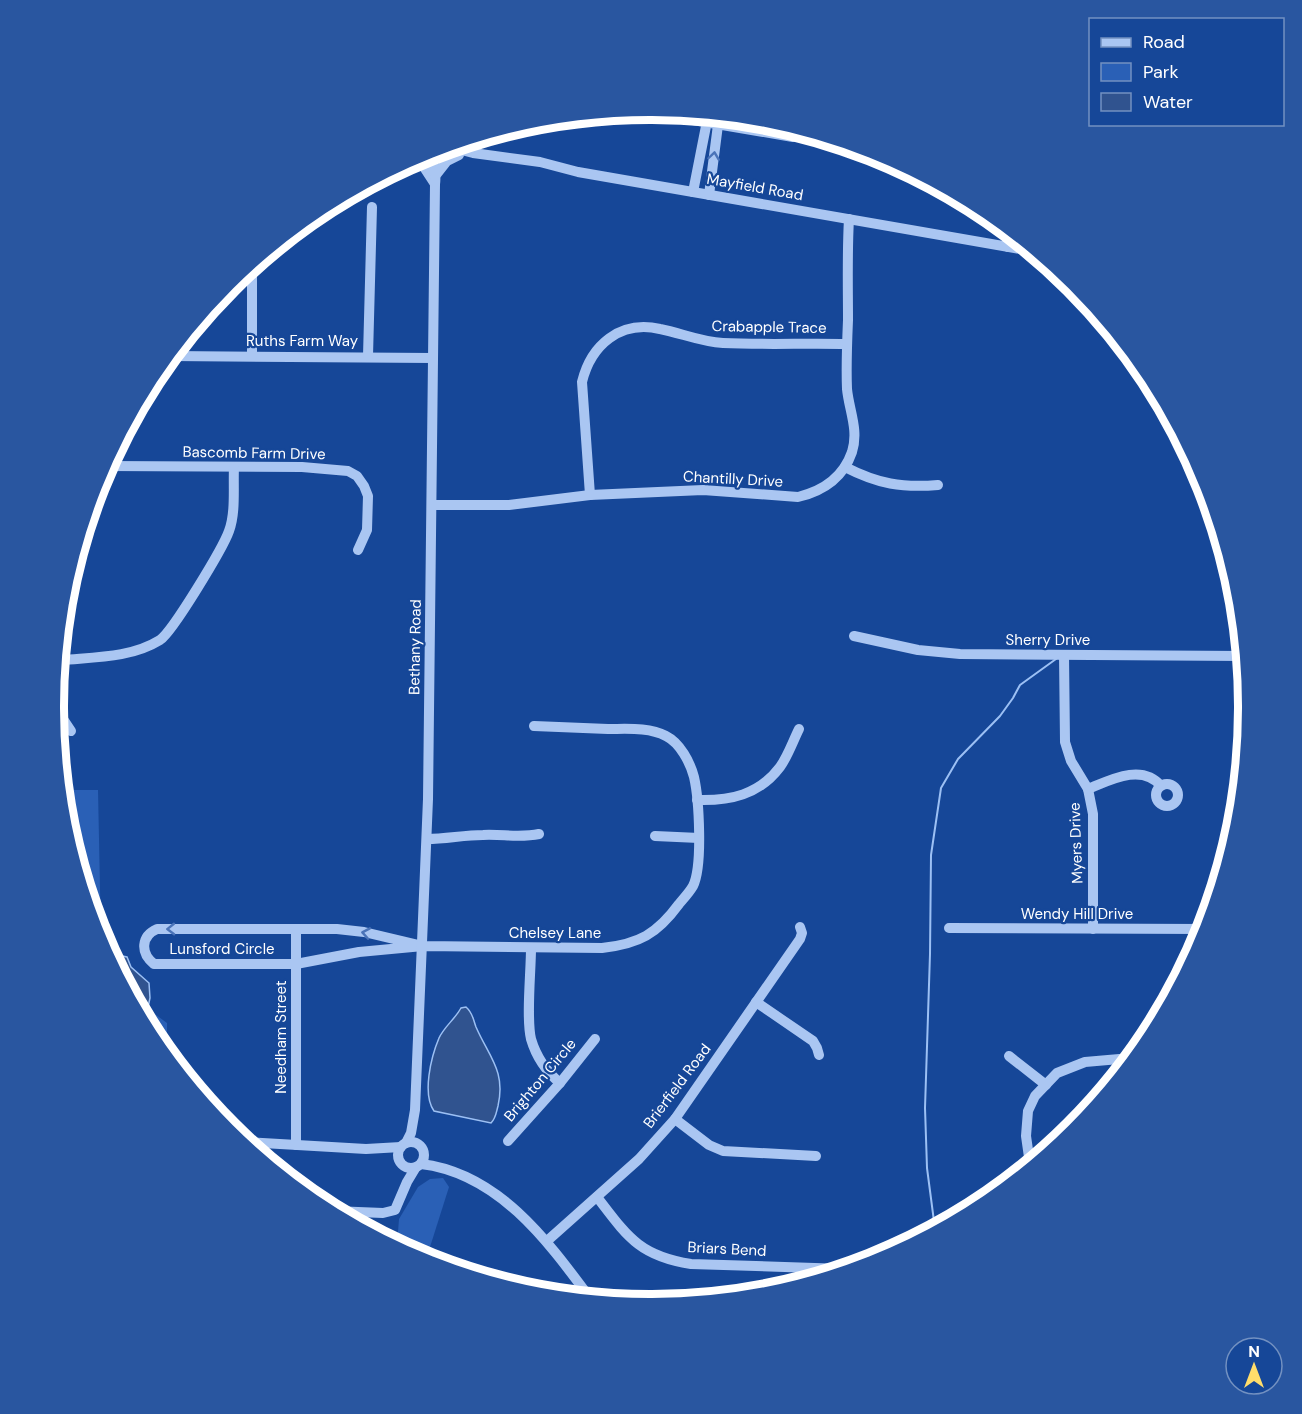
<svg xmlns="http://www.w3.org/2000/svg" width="1302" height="1414" viewBox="0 0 1302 1414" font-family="'DM Sans',sans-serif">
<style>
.green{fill:#2a60b6}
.water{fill:#30538f;stroke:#9cc0f4;stroke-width:1.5}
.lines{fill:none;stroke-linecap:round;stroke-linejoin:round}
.stream{stroke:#9cc0f4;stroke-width:2}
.minor{stroke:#aac6f2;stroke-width:10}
.oneway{stroke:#4a73b8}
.labels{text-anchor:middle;stroke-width:4.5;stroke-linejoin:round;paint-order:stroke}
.street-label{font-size:15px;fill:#fff;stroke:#164798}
.rim{fill:none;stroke:#fff;stroke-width:8}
</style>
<rect width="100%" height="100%" fill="#164798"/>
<g class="green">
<polygon points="62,790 98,790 101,938 65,823"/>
<polygon points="133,998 167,1023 167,1054 154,1038"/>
<polygon points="443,1178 449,1187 430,1247 424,1259 397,1245 399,1219 418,1187 430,1179"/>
</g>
<g class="water">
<polygon points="117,955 127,957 131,967 149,983 150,998 147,1012 141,1013 110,956"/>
<path d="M466,1007C473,1013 473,1019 476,1027C489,1057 506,1071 498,1106C496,1113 496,1118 491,1123L434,1111C422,1094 431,1057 439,1038C444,1027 455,1019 461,1008Z"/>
</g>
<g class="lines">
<polyline class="stream" points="935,1229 927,1168 925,1108 930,954 931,855 941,788 958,759 1000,716 1013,698 1020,685 1056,659"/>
<g class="minor">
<polyline points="640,111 793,137"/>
<polyline points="450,147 473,153 540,162 578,172 1032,251"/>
<polyline points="418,158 435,184"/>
<polyline points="436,175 447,161 459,155"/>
<polyline points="693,192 708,116"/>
<polyline points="709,195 719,117"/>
<polyline points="1007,231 1008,247"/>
<polyline points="171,356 433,358"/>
<polyline points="252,356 252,265"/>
<polyline points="368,356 372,207"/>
<polyline points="106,466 302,467 348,471 357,476 364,486 368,496 367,530 358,550"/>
<path d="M845,467C878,484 902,488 938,485"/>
<path d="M590,495L582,382C591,345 620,320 660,329C681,333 701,342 723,343C764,345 806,343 847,344"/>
<path d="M432,505H509L590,495L703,490L798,497C823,491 843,478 852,452C859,430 849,410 847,389C846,366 847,343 848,320C848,286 847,253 849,219"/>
<polyline points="62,628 61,716 71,731"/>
<polyline points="854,636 918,650 960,654 1243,656"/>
<polyline points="1064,655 1065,742 1071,761 1088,789 1093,814 1093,929"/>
<path d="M62,660C95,657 131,658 160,640C173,631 223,548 229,531C236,512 233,487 234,467"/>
<circle cx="1167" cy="795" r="11"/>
<path d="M1088,789C1110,780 1142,763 1161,786"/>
<path d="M697,800C730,801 759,795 780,767C788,756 793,741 799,729"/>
<polyline points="655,836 699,838"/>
<path d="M427,839C446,839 464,835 483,835C502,834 520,838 539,834"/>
<polyline points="949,928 1204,929"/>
<polyline points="296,930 296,1145"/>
<path d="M423,946L364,932L337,929H157C141,936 140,953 154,964H296L359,952L423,946L602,948C639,944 657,934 679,904C683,899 689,893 693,886C703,866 699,799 694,777C690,762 680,743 666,736C649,727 627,729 608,729C583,728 559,727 534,726"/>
<path d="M531,948C531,972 526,1018 531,1039C536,1056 547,1072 560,1083"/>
<polyline points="756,1002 813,1041 817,1048 819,1055"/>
<polyline points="1009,1056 1046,1085"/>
<polyline points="675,1119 709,1145 723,1151 816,1156"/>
<polyline points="508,1141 560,1083 595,1039"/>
<circle cx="411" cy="1155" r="13"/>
<polyline points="245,1142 366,1149 401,1147"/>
<path d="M406,1143L411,1133L415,1110L428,799L435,184C437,173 432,164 433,153"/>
<path d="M421,1164C498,1173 547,1240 590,1298"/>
<polyline points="1030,1164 1026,1136 1028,1111 1035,1096 1057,1073 1085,1062 1131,1058"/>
<path d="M597,1197C627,1236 639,1256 691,1264L845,1269"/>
<polyline points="333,1211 383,1213 395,1210 407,1182 416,1167"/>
<polyline points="547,1241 639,1159 675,1119 800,939 802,933 800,927"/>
</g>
</g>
<defs><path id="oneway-chevron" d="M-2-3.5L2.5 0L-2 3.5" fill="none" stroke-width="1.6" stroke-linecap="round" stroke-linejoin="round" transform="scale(1.5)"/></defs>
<g class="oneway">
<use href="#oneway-chevron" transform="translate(714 156) rotate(-82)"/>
<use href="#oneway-chevron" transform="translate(171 929) rotate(179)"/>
<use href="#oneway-chevron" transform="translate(366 933) rotate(-170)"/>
</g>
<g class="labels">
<g class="street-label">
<text transform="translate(755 187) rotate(10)" y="5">Mayfield Road</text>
<text transform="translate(769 327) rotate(1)" y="5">Crabapple Trace</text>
<text x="302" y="346">Ruths Farm Way</text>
<text transform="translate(254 453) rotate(1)" y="5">Bascomb Farm Drive</text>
<text transform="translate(733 479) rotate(3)" y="5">Chantilly Drive</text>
<text x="1048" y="645">Sherry Drive</text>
<text transform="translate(415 647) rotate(-89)" y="5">Bethany Road</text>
<text transform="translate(1076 843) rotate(-92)" y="5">Myers Drive</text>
<text x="1077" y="919">Wendy Hill Drive</text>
<text x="555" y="938">Chelsey Lane</text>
<text x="222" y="954">Lunsford Circle</text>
<text transform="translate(281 1037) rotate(-90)" y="5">Needham Street</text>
<text transform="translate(540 1080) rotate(-50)" y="5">Brighton Circle</text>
<text transform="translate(677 1086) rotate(-53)" y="5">Brierfield Road</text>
<text transform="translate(727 1249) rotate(3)" y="5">Briars Bend</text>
</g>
</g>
<path d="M0 0H1302V1414H0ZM650 120H652A586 586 0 0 1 1238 706V708A586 586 0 0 1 652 1294H650A586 586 0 0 1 64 708V706A586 586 0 0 1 650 120Z" fill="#2956a0" fill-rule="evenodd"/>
<path class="rim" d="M650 120H652A586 586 0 0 1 1238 706V708A586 586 0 0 1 652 1294H650A586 586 0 0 1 64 708V706A586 586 0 0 1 650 120Z"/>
<rect x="1089" y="18" width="195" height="108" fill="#164798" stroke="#7391c1" stroke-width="1.5"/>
<rect x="1101" y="38" width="30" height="9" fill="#aac6f2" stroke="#7391c1" stroke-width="1.5"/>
<text x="1143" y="48" font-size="18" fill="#ffffff">Road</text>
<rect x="1101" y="63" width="30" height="18" fill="#2a60b6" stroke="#7391c1" stroke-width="1.5"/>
<text x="1143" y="78" font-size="18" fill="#ffffff">Park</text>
<rect x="1101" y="93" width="30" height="18" fill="#30538f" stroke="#7391c1" stroke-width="1.5"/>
<text x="1143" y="108" font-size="18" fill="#ffffff">Water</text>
<g transform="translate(1254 1366)"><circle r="28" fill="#164798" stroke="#7391c1" stroke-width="1.5"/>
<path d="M0-4.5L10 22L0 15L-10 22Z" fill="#ffdd6b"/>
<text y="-9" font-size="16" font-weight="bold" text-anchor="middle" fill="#ffffff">N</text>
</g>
</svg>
